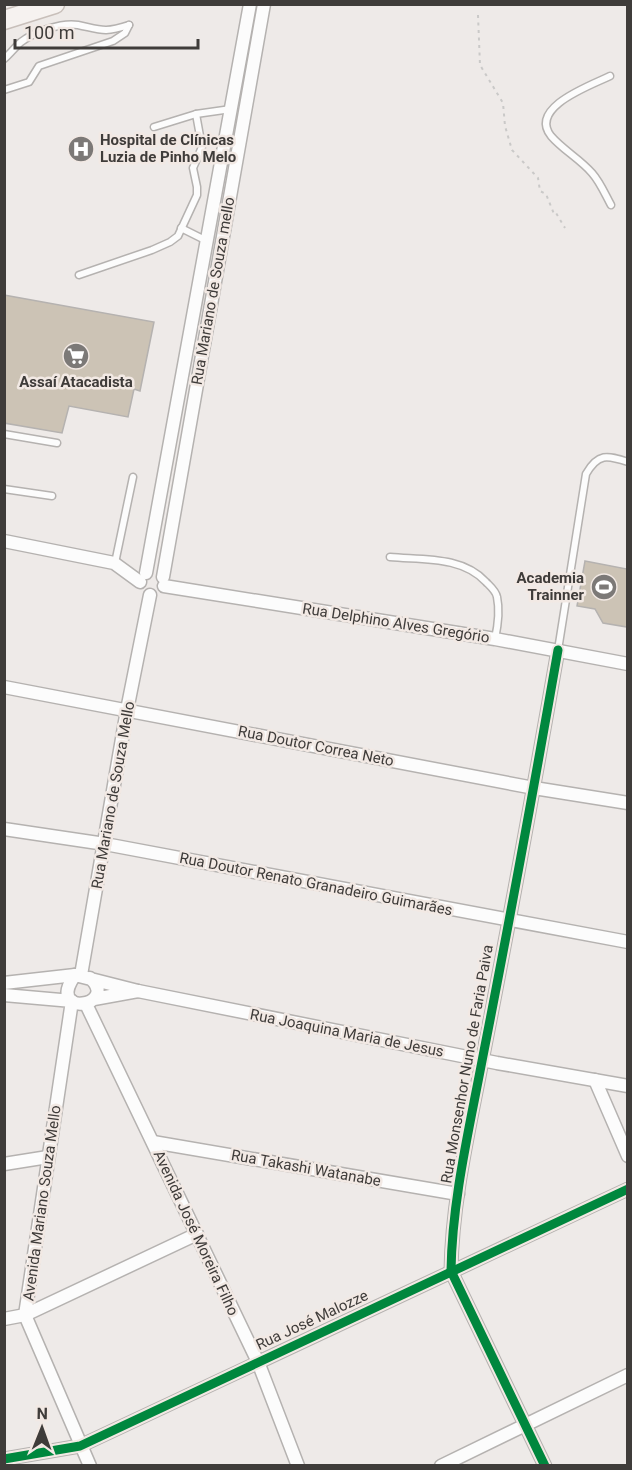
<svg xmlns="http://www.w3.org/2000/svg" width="632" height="1470" viewBox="0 0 632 1470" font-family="Roboto,sans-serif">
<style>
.building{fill:#ccc3b5;stroke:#b5b2b0;stroke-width:1.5}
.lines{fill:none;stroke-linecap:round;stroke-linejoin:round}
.service-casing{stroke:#b5b2b0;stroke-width:9}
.minor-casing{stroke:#b5b2b0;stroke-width:15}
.primary-casing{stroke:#c8bfba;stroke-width:21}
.path{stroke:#cac9c8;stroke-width:2;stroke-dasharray:3 4.5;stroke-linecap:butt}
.service{stroke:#fcfcfc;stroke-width:6}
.minor{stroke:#fcfcfc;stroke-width:12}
.primary{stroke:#f6f2f0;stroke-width:18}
.cycleway-casing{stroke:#f2e9e4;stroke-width:13}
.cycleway{stroke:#00873e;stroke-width:9}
.labels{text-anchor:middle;stroke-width:5;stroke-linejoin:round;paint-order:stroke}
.poi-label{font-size:15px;font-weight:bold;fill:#3f3c3a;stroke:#f2e9e4;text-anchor:start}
.street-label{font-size:15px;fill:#3f3c3a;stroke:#f2e9e4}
</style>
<rect width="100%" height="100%" fill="#eeeae8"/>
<g class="building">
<polygon points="4,295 154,322 140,391 134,389 128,417 69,406 62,433 4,423"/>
<polygon points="585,561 627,569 627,627 603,623 595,609 577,606"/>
</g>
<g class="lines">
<defs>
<g id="service">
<path d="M4,59C10,54 15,47 21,42C34,32 62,22 78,25C102,30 104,33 129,25"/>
<path d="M610,76C592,85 528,107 551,136C563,150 580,159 592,173C600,182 605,194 611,205"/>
<polyline points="4,90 29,82 39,66 113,41 125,33 129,25"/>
<polyline points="154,127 196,114 231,109"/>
<polyline points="181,228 207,241"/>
<polyline points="79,275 152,250 170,242 178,236 197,195 197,187 193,168 202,147 196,114"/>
<polyline points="4,434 57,443"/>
<polyline points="4,489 52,496"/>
<path d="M390,557C423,560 462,556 486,582C491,587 496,591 497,597C500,611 498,625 495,639"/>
<polyline points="115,563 133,477"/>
<path d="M558,650L586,474C598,453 607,455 628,462"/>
</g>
<g id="minor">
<polyline points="4,541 114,563 140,582"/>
<polyline points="146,573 250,4"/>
<polyline points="163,577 264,4"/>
<polyline points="164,586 495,639 628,664"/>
<polyline points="4,687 534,788 628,803"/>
<polyline points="4,829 105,844 628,942"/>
<polyline points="81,975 127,710 150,595"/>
<path d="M90,978C121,1006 44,1019 75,975L138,991L94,999"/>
<polyline points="4,983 75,975"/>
<polyline points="138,991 497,1063 628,1086"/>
<polyline points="4,995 72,1001 25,1315 90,1466"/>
<polyline points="86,1004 258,1362 298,1466"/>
<polyline points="595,1080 628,1156"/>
<polyline points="153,1142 458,1194"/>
<polyline points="4,1164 48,1157"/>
<polyline points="4,1319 25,1315 197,1234"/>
<polyline points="4,1459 80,1446 628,1189"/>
<polyline points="441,1466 628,1375"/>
<path d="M545,1466L451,1271C452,1201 469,1130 482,1061C509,924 534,787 558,650"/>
</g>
<polyline id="primary" points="4,20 55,4"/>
</defs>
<use href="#service" class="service-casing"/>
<use href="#minor" class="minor-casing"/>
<use href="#primary" class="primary-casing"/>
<polyline class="path" points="478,15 480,65 503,103 505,126 512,150 538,178 540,191 546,194 554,214 556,213 565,228"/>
<use href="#service" class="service"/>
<use href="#minor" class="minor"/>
<use href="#primary" class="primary"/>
<defs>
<g id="cycleway">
<polyline points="4,1459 80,1446 628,1189"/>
<path d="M545,1466L451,1271C452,1201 469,1130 482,1061C509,924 534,787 558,650"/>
</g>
</defs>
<use href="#cycleway" class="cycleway-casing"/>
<use href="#cycleway" class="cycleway"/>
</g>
<defs>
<symbol id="hospital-disc" viewBox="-11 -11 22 22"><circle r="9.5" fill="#7c7977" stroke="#f2e9e4"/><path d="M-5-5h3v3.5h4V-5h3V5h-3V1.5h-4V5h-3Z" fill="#fff"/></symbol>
<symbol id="supermarket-disc" viewBox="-11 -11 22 22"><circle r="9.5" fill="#7c7977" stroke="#f2e9e4"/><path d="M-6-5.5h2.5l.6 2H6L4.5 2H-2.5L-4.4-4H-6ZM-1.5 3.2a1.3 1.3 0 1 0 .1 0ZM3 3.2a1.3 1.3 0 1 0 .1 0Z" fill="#fff"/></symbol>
<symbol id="stadium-disc" viewBox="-11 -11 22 22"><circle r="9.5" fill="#7c7977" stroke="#f2e9e4"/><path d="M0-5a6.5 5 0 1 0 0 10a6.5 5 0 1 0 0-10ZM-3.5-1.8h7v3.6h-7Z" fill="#fff"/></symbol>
</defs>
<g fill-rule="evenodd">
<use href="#hospital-disc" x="66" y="134" width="30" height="30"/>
<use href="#supermarket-disc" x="61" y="341" width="30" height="30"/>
<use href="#stadium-disc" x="589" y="572" width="30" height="30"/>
</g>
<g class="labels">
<g class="poi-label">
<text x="100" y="145">Hospital de Clínicas<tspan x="100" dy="17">Luzia de Pinho Melo</tspan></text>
<text x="76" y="387" text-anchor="middle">Assaí Atacadista</text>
<text x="584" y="583" text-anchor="end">Academia<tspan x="584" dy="17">Trainner</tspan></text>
</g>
<g class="street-label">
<text transform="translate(213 291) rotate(-80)" y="5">Rua Mariano de Souza mello</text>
<text transform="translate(396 623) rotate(9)" y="5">Rua Delphino Alves Gregório</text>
<text transform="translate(316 746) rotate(11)" y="5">Rua Doutor Correa Neto</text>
<text transform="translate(113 795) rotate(-80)" y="5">Rua Mariano de Souza Mello</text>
<text transform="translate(316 884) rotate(11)" y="5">Rua Doutor Renato Granadeiro Guimarães</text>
<text transform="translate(347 1033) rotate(11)" y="5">Rua Joaquina Maria de Jesus</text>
<text transform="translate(467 1064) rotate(-80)" y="5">Rua Monsenhor Nuno de Faria Paiva</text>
<text transform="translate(306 1168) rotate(10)" y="5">Rua Takashi Watanabe</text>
<text transform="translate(42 1203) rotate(-82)" y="5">Avenida Mariano Souza Mello</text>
<text transform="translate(196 1233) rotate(65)" y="5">Avenida José Moreira Filho</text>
<text transform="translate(312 1320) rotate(-25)" y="5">Rua José Malozze</text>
</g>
</g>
<rect width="632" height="1470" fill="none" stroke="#3f3c3a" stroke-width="12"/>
<g transform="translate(42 1428) rotate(1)" stroke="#f2e9e4" stroke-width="4.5" paint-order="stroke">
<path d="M0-4.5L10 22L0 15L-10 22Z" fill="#3f3c3a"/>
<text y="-9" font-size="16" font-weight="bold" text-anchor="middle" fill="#3f3c3a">N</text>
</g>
<path d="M15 39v9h183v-9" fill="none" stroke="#3f3c3a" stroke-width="3"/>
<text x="24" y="39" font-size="18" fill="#3f3c3a" stroke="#f2e9e4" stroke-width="4.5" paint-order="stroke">100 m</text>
</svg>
